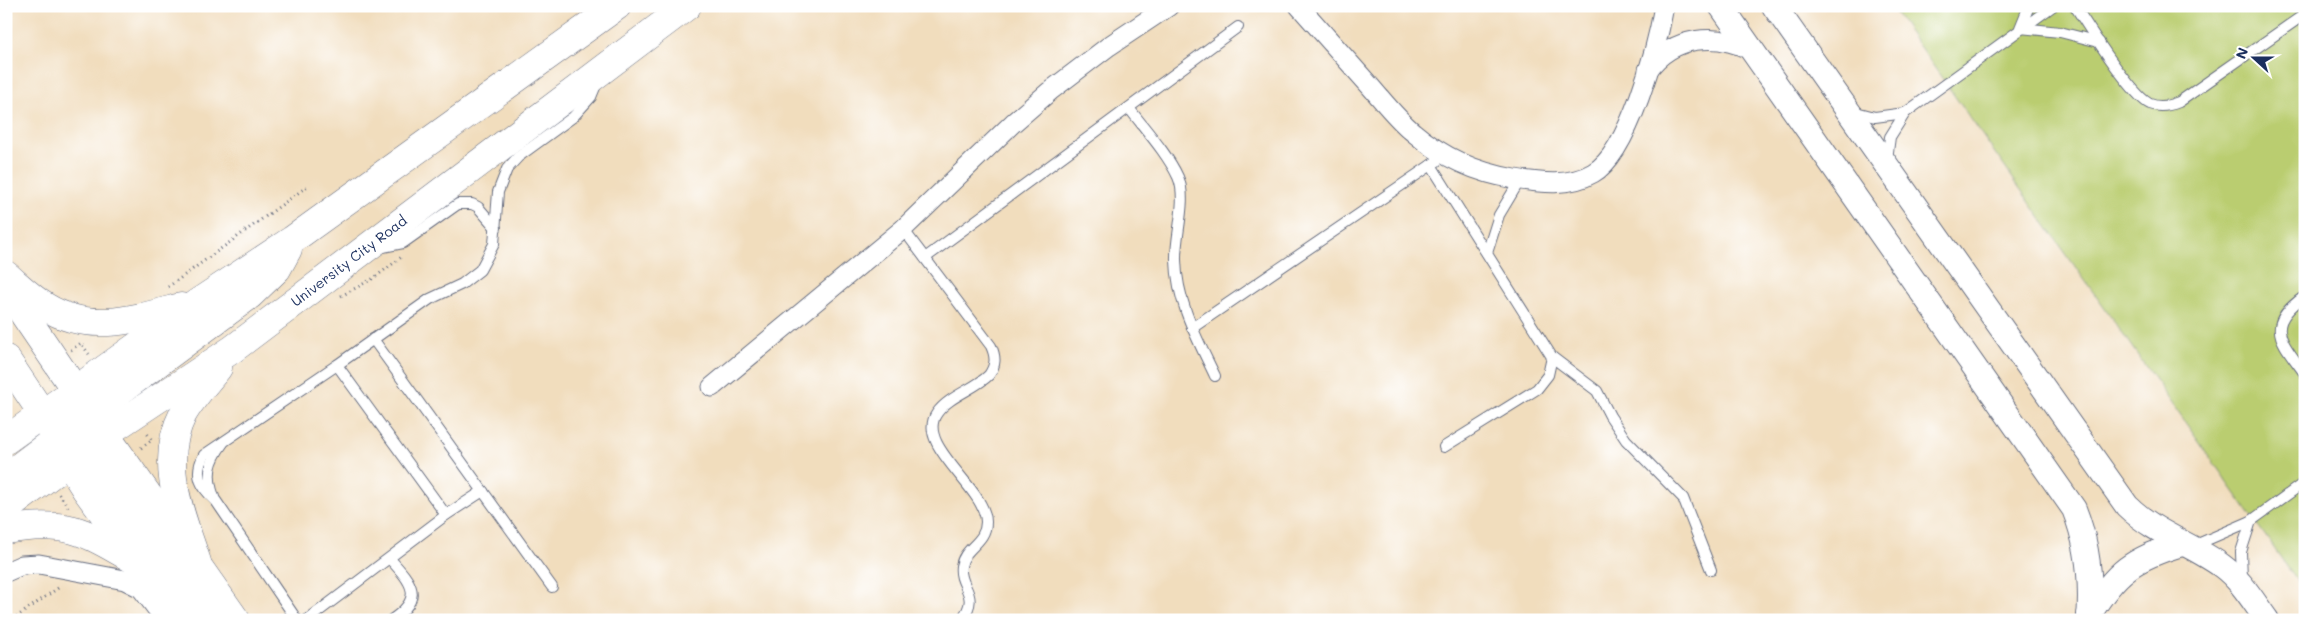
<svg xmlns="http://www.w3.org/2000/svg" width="2311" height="626" viewBox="0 0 2311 626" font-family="Mali,sans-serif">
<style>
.green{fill:#bacd70;stroke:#6a7e67}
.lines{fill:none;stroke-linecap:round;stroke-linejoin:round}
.service-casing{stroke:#666c7f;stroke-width:12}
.minor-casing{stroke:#666c7f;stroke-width:21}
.tertiary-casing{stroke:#666c7f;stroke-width:26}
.secondary-casing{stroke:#666c7f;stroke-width:29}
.primary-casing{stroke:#666c7f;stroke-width:29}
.path{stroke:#666c7f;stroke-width:3;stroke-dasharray:1 4;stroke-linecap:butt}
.service{stroke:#fff;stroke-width:10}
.minor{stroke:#fff;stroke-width:19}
.tertiary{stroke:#fff;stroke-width:24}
.secondary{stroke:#fff;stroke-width:28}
.primary{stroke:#fff;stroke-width:28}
.labels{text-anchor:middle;stroke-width:4.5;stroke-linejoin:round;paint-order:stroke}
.street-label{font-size:14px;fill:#1b2f5e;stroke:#fff}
</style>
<rect width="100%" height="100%" fill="#fff"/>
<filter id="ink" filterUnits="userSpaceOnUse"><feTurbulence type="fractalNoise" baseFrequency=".02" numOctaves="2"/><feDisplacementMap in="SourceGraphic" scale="10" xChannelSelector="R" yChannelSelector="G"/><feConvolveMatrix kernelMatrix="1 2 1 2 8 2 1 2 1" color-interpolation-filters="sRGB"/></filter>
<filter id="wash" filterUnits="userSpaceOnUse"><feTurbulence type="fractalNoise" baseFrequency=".0096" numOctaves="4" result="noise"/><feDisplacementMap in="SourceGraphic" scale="20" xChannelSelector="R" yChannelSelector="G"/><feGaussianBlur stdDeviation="1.12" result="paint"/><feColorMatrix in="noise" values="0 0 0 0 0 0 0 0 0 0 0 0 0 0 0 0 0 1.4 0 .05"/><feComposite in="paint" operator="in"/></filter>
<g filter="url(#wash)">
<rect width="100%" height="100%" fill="#f1ddbd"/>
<polygon class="green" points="1891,6 2305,6 2305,592"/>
</g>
<g filter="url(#ink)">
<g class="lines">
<defs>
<g id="service">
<polyline points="2029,6 2020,28 2060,32 2099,42"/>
<path d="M2075,6C2087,25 2132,96 2150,104C2160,108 2169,106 2179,102L2305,14"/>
<path d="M1129,108C1144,128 1167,153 1178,177C1188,199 1175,236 1176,260C1177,303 1197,338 1215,376"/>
<polyline points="1852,111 1875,117 1905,113"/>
<polyline points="1887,159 1890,137 1905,113 2053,6"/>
<polyline points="1431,165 1552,357 1548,375 1537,389 1444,447"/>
<path d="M903,229L991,346C996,357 996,365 989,375C975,389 949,396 937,413C914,445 986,488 986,522C986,543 964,547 961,566C958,588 982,594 961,620"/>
<polyline points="378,248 403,243 458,204 472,204 478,207 496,228"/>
<polyline points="1487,253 1499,215 1520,180"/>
<polyline points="925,258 1238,27"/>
<path d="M2305,296C2263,326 2281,340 2305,374"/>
<polyline points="1192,328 1437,161"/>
<polyline points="373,339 552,587"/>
<polyline points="1552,357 1597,391 1610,416 1626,440 1683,498 1711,570"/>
<polyline points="337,365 446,515"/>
<path d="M214,497C206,475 209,462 223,443"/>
<polyline points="2193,546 2251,521 2305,482"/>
<path d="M390,559C412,583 425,598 391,620"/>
<polyline points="2242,580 2241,552 2251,521"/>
<path d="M297,620L216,501C201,487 193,475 204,455L337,365L430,299L462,284L480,270L494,244L498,192L507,169L518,157L573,117L591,97L596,85"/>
<polyline points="307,620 446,515 483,491"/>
</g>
<g id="minor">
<path d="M1299,6C1323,33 1346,59 1370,86C1384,102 1397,119 1413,132C1442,157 1478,173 1515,179C1541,183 1569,187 1593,173C1629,153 1657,47 1664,6"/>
<path d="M1648,70C1673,36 1715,32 1751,50"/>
<polyline points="712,387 903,229 1013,123 1050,91 1109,46 1169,6"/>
<polyline points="6,572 22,565 39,564 125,580 141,588 160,613"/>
</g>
<g id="tertiary">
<path d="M1721,6L2074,509C2088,544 2092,582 2089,620"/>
<path d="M1774,6L2127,506C2156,534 2190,543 2222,566C2241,580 2253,601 2267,620"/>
<path d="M2089,615C2115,572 2133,558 2182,544"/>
</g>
<g id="secondary">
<polyline points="6,288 105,434 236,620"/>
<polyline points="6,359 42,413 69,463 86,490 182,620"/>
</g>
<g id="primary">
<path d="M6,275C19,286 31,298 46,307C90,334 135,319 181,307"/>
<polyline points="76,434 209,620"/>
<polyline points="6,440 197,303 292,240 617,6"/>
<polyline points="69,463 74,431 86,416 250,295 277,269 288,249"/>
<polyline points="6,477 56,439 71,413"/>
<polyline points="6,509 105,434 233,349 687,6"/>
<path d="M6,530C69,518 89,534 141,564"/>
<path d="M197,562C181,514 158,463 183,414C192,398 206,383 218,368"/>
</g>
</defs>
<use href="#service" class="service-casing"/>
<use href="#minor" class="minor-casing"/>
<use href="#tertiary" class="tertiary-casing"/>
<use href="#secondary" class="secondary-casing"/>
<use href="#primary" class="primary-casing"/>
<g class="path">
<polyline points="168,287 309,185"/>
<polyline points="341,296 374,278 403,256"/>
<polyline points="71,350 81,343 89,354"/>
<polyline points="141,448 152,440 146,432"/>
<polyline points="59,494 68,507"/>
<polyline points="12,620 61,586"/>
</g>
<use href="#service" class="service"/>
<use href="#minor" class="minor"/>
<use href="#tertiary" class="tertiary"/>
<use href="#secondary" class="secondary"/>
<use href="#primary" class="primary"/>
</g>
</g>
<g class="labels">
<g class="street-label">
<text transform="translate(349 261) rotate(-37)" y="5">University City Road</text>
</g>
</g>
<rect width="2311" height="626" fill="none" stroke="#fff" stroke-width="25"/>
<g transform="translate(2254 58) rotate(291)" stroke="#ffffff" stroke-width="4" paint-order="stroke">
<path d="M0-4L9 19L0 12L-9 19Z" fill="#1b2f5e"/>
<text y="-8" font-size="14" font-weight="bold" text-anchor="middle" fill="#1b2f5e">N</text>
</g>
</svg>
